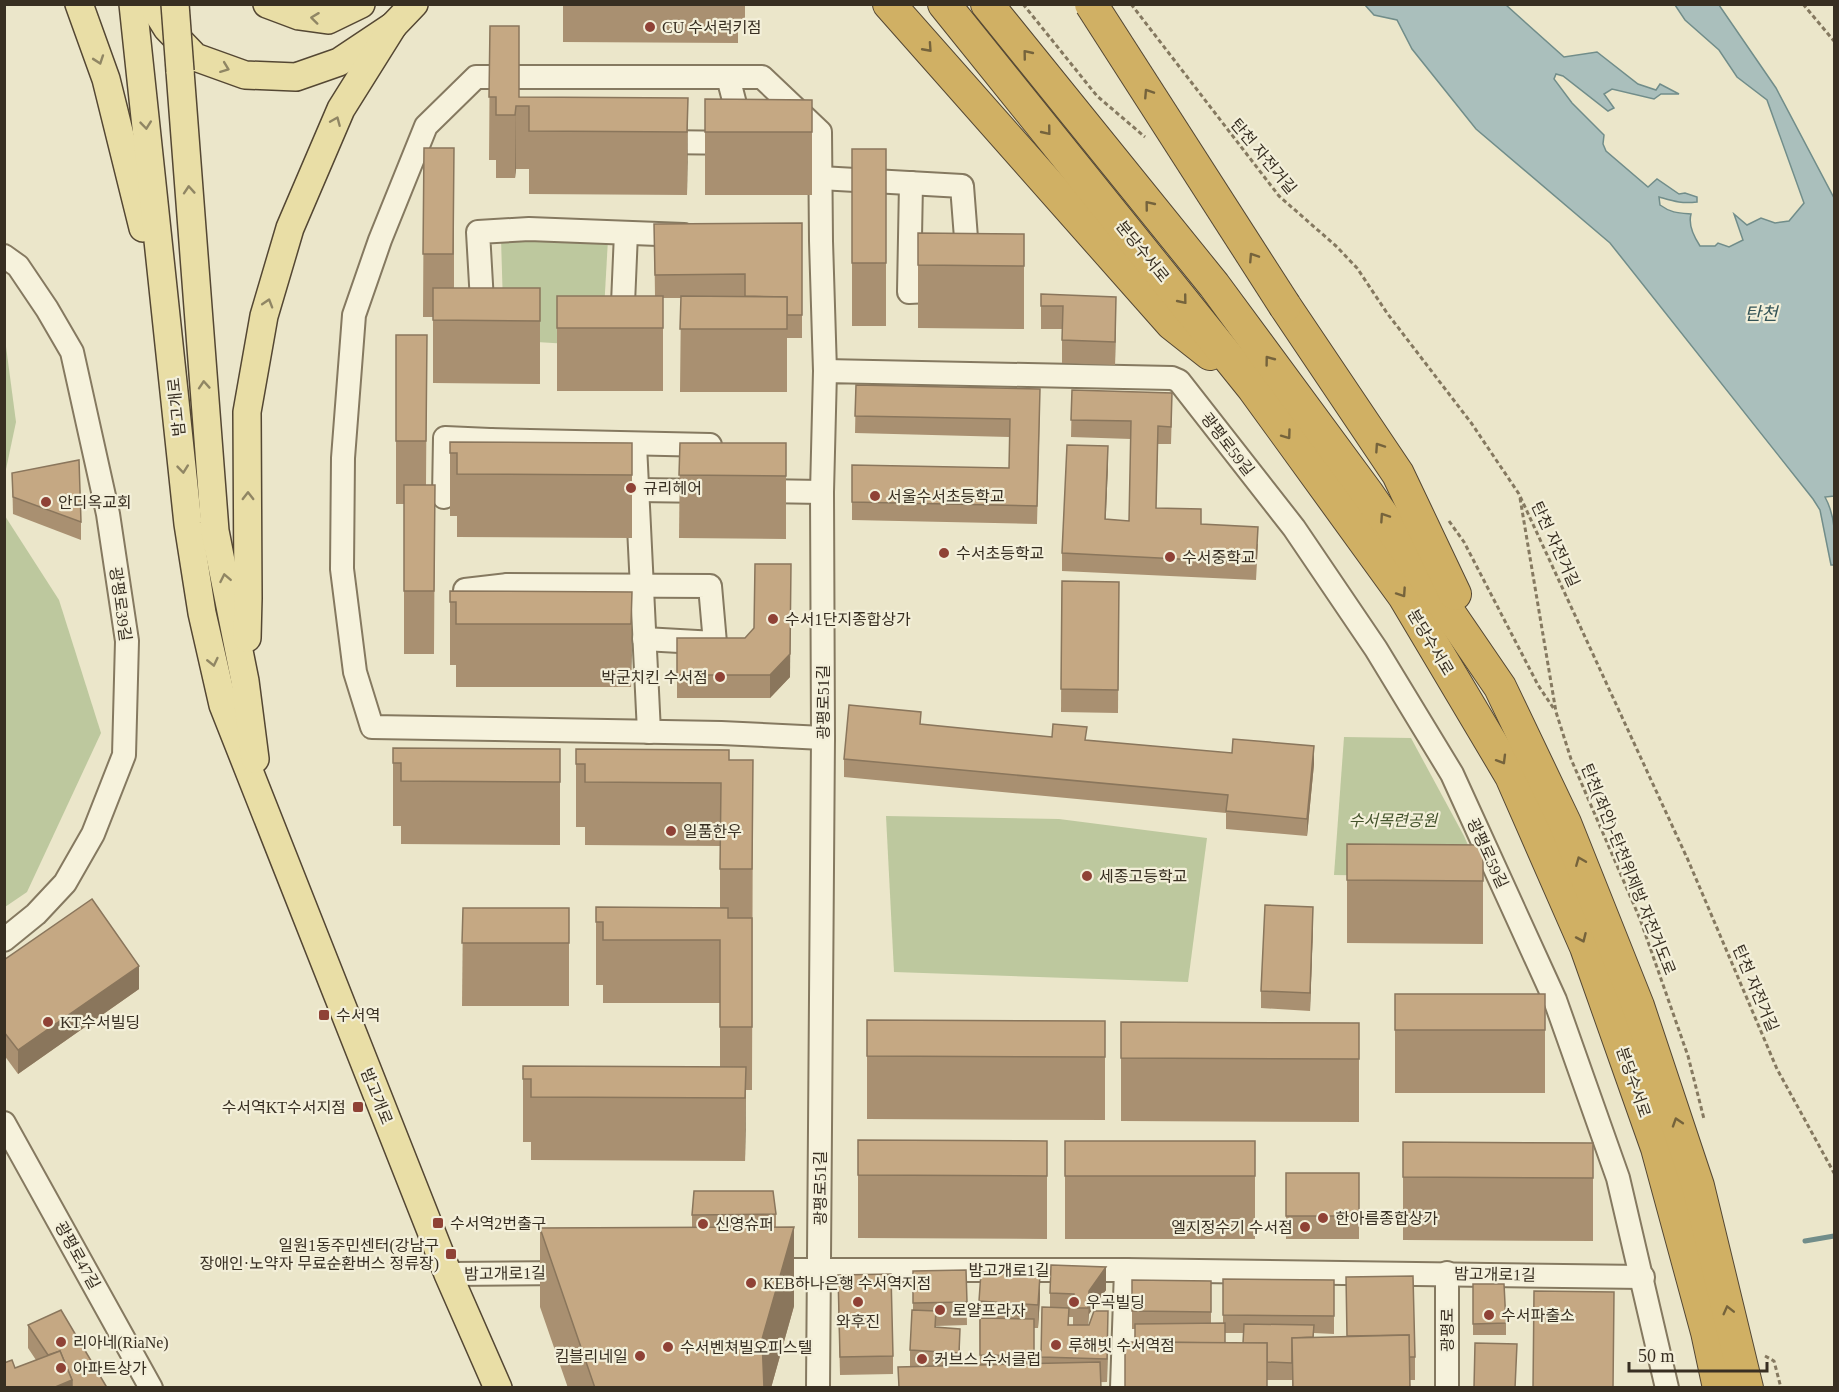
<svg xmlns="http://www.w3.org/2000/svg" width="1839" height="1392" viewBox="0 0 1839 1392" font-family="'Times New Roman','Noto Sans KR',serif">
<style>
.green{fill:#bdc89e}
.water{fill:#aabfbc;stroke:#718d8a;stroke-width:1.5}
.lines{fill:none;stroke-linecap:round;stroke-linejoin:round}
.stream{stroke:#718d8a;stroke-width:5}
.minor-casing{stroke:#857960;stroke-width:26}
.major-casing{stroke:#544733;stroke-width:30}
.highway-casing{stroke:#544733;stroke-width:34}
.path{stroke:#857960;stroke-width:3;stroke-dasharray:4.5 3;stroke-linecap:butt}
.minor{stroke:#f6f2dc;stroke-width:22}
.major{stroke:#e9dea6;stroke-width:27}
.highway{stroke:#d0b064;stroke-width:32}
.major-bridge-casing{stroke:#544733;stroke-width:30;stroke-linecap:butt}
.highway-bridge-casing{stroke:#544733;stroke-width:34;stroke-linecap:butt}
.major-bridge{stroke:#e9dea6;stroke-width:27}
.highway-bridge{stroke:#d0b064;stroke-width:32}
.wall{fill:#a99071;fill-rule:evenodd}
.shaded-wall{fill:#8a765c}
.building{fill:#c5a883;stroke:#8a765c;stroke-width:1.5}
.oneway{stroke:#908664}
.oneway2{stroke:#75633c}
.poi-dot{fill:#8f4236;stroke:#f3efd9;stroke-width:2}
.labels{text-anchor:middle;stroke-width:4.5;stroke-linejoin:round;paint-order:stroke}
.poi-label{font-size:16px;fill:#382f22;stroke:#f3efd9;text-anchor:start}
.street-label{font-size:16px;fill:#382f22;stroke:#f3efd9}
.park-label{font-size:16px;font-style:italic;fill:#42522a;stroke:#f3efd9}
.water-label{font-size:18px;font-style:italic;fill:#335356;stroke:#f3efd9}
</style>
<rect width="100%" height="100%" fill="#ebe6ca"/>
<g class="green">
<polygon points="501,238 608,239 602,346 504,340"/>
<polygon points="5,339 16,422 5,474 4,474"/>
<polygon points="5,516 59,600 101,733 27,892 5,907"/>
<polygon points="1344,737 1411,738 1464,836 1482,877 1334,875"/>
<polygon points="886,816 1059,819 1207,838 1188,982 894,972"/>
</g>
<path class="water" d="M1365,5H1506L1564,57L1597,52L1638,84L1656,90L1660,84L1679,94H1661L1654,99L1612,89L1604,94L1614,108L1608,111L1563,76L1556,74L1554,79L1572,103L1604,135L1603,144L1606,151L1648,187L1657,179L1679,194L1685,193L1697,197V202C1681,204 1673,201 1659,197L1660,205C1671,213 1678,213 1691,214C1688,225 1694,237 1700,246H1715L1718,243L1729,247L1743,240L1734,214L1747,225L1761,218L1775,223L1789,221L1804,203L1767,100L1737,77L1719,50L1685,20L1675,5H1719L1776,88L1834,198V496L1825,497C1837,519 1835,542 1834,565H1831L1820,510L1813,499L1610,243L1476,129L1412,49L1397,20L1374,15Z"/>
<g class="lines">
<polyline class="stream" points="1805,1241 1834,1236"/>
<defs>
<g id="minor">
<polyline points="659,142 745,143 728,77"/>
<polyline points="820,178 962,186 968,264"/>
<polyline points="911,183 909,292 948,290"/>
<polyline points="4,256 18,266 47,309 72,352 108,514 127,641 124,755 93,834 65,883 36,914 4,940"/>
<polyline points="483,319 478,232 529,229 684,235"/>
<polyline points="622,327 626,233"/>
<polyline points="635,445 649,732"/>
<polyline points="489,473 490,440 710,445"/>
<polyline points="637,490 711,491"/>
<polyline points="756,491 822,492"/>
<polyline points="444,497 445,438 490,440"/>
<polyline points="465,620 465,590 508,585"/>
<polyline points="510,623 508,585 710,586 715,643 644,639"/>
<polyline points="823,738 721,733 372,727 355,672 342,569 343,458 354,315 380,240 426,126 476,77 762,77 820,132 821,241 825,371"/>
<polyline points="4,1123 151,1388"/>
<polyline points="765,1270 1126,1270 1643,1277"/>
<polyline points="448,1274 570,1273"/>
<polyline points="818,1388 823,738 822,492 825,371 1172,378 1179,381 1294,528 1376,649 1452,774 1555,1000 1618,1178 1667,1388"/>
<polyline points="1122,1388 1126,1270"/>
<polyline points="1447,1388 1447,1273"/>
</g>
<g id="major">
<polyline points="79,4 106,79 143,228"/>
<polyline points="133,4 188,524 202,613 223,705 448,1274 498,1388"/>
<polyline points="152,4 167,28 195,57 245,75 296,77 339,62 393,26 414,4"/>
<polyline points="267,4 299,16 328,20 361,4"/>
<polyline points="180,71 215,531 245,681 255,759"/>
<polyline points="247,638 248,598 247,412 264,316 290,228 341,109 393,26"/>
</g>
<g id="highway">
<polyline points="889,4 1172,324 1210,354"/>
<polyline points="944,4 1253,388 1404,596 1511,776 1586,947 1657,1148 1707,1332 1719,1388"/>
<polyline points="987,4 1214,285 1368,494 1500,687 1565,823 1638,1006 1698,1186 1747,1388"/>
<polyline points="1285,306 1398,474 1455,594"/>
</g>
</defs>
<use href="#minor" class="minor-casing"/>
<use href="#major" class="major-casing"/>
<use href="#highway" class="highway-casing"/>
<g class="path">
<polyline points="1023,4 1097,96 1145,137"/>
<polyline points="1131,4 1279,196 1336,246 1357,268 1387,313 1472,424 1519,494 1688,860 1777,1069 1834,1173"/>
<polyline points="1803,4 1834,41"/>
<polyline points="1520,498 1556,712 1571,759 1640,919 1688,1056 1704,1119"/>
<polyline points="1449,521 1464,542 1538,685 1554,709"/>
<polyline points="1765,1356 1774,1361 1781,1388"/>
</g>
<use href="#minor" class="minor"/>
<use href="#major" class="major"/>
<use href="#highway" class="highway"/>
<defs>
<polyline id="major-bridge" points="175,4 180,71"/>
<polyline id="highway-bridge" points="1091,4 1285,306"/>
</defs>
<use href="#major-bridge" class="major-bridge-casing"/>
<use href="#highway-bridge" class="highway-bridge-casing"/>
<use href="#major-bridge" class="major-bridge"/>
<use href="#highway-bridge" class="highway-bridge"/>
</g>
<g class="wall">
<polygon points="563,4 745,4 745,22 738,22 738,43 563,42"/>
<polygon points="490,26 519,97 688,98 687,195 529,194 529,169 516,169 515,178 496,178 496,160 489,160"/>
<polygon points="705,99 812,100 812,195 705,195"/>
<polygon points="424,148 454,148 454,288 540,288 540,384 433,383 433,317 423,317"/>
<rect x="852" y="149" width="34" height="177"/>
<polygon points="802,223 802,338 787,338 787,392 680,392 681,298 663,298 663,391 557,391 557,296 655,296 654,224"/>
<polygon points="918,233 1024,234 1024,329 918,328"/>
<polygon points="1116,297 1115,365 1062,363 1062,329 1041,329 1041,306"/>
<polygon points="396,335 427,335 426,485 435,485 434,654 404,654 404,504 396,504"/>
<polygon points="856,385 1040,407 1037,524 852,520 852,465 1009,468 1009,437 855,433"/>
<polygon points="1072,390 1172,410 1171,444 1158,444 1156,508 1258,544 1256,580 1062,571 1062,553 1108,464 1105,519 1129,521 1131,439 1071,437"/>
<polygon points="450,442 632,443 632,538 457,537 457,516 450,516"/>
<polygon points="680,443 786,443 786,539 679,538"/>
<polygon points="12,473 81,522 81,540 13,514"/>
<polygon points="1062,581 1119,582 1118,713 1061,712"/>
<polygon points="450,591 632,592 631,687 456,687 456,665 450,665"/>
<polygon points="677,638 790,677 770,698 677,698"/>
<polygon points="921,725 1087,740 1314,764 1307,836 1226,829 1226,813 844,777 844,759"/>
<polygon points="393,748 560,749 560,845 401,844 401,826 393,826"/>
<polygon points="576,749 729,760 753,760 752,1090 746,1090 745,1161 531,1160 531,1142 523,1142 523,1066 720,1067 720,1003 603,1003 603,985 596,985 596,907 720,908 720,846 585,845 585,827 576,827"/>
<polygon points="1347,844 1483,845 1483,944 1347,943"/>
<polygon points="463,908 569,908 569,1006 462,1006"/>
<polygon points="1313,925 1310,1011 1261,1008 1261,991"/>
<polygon points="4,960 139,989 18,1074 4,1055"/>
<rect x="1395" y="994" width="150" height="99"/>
<polygon points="867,1020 1105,1021 1105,1120 867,1119"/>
<polygon points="1121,1022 1359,1023 1359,1122 1121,1121"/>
<polygon points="858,1140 1047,1141 1047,1239 858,1238"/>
<rect x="1065" y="1141" width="190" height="98"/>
<polygon points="1403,1142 1593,1143 1593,1241 1403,1240"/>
<rect x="1286" y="1173" width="73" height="66"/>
<polygon points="776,1214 776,1227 794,1306 771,1388 568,1388 540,1307 540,1228 692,1227 692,1215"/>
<path d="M966,1270L967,1325L936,1326V1327L960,1352L959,1365H980L979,1301L1040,1298L1038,1328H1034V1364H1041L1042,1307H1050V1293L1106,1290L1089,1314L1088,1325L1108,1335L1107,1382L898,1387L910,1367V1350L913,1310V1271ZM1069,1317H1073V1325H1069Z"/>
<path d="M1223,1279L1334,1280V1334L1314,1333V1337L1415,1357V1380H1410V1388H1292V1380H1267L1135,1342V1329H1132V1280L1211,1281V1323H1223ZM1225,1333H1244L1243,1343H1225Z"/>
<polygon points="1473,1284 1506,1323 1506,1335 1473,1335"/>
<polygon points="838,1293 893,1356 893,1374 840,1375"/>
<polygon points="28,1325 106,1388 15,1368 36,1360 28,1348"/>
</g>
<g class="shaded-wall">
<polygon points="688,98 688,161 687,195"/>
<polygon points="516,106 516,169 515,178"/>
<polygon points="1116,297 1116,320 1115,365 1115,342"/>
<polygon points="1108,446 1108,464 1105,537 1105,519"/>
<polygon points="791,587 790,677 770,698 770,675"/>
<polygon points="632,592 632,655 631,687"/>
<polygon points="1314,746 1314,764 1307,836 1307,819"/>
<polygon points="1313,907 1313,925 1310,1011 1310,993"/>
<polygon points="139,966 139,989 18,1074 18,1050"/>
<polygon points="746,1067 746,1130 745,1161"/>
<polygon points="794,1227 794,1306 771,1388 762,1388 762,1339"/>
<polygon points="1106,1267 1106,1290 1089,1314 1088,1331 1089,1291"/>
<polygon points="1040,1275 1040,1298 1038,1328 1038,1305"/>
<polygon points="1108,1311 1108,1335 1107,1382 1107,1359"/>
<polygon points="960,1329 960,1352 959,1376 959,1353"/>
<polygon points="72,1380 72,1388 53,1388"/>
</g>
<g class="building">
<polygon points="490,26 519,26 519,97 688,98 687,132 529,131 529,106 516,106 515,115 496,115 496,97 489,97"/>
<polygon points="705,99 812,100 812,132 705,132"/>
<polygon points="424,148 454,148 453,254 423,254"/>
<rect x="852" y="149" width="34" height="114"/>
<polygon points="802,223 802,315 787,315 787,297 745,296 745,274 655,275 654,224"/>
<polygon points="918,233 1024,234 1024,266 918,265"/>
<polygon points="433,288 540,288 540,321 433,320"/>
<polygon points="1041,294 1116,297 1115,342 1062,340 1063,306 1041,306"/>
<rect x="557" y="296" width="106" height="32"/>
<polygon points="681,296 787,297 787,329 680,329"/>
<polygon points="396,335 427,335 426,441 396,441"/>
<polygon points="856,385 1040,389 1037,506 852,502 852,465 1009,468 1010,419 855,416"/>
<polygon points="1072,390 1172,393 1171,427 1158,426 1156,508 1201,509 1201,524 1258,527 1256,563 1062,553 1067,445 1108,446 1105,519 1129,521 1131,421 1071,420"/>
<polygon points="450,442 632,443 632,475 457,474 457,453 450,453"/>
<polygon points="680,443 786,443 786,476 679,475"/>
<polygon points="79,460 81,522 13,497 12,473"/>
<polygon points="404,485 435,485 434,591 404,591"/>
<polygon points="755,564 791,564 790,654 770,675 677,675 677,638 745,638 754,628"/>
<polygon points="1062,581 1119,582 1118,690 1061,689"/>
<polygon points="450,591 632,592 631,624 456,624 456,602 450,602"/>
<polygon points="849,705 921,712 920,724 1052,737 1053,724 1087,727 1085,740 1232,753 1233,739 1314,746 1307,819 1226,811 1228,795 844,759"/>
<polygon points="393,748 560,749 560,782 401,781 401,763 393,763"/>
<polygon points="576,749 729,750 729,760 753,760 752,869 720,869 721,783 585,782 585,764 576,764"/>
<polygon points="1347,844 1483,845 1483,881 1347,880"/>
<polygon points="92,899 139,966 18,1050 4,1032 4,960"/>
<polygon points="1265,905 1313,907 1310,993 1261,991"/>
<polygon points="596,907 728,908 728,918 752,918 752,1027 720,1027 720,940 603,940 603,922 596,922"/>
<polygon points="463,908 569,908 569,943 462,943"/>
<rect x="1395" y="994" width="150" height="36"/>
<polygon points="867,1020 1105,1021 1105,1057 867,1056"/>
<polygon points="1121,1022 1359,1023 1359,1059 1121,1058"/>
<polygon points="523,1066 746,1067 745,1098 531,1097 531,1079 523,1079"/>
<polygon points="858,1140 1047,1141 1047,1176 858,1175"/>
<rect x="1065" y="1141" width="190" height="35"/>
<polygon points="1403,1142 1593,1143 1593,1178 1403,1177"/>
<rect x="1286" y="1173" width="73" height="43"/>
<polygon points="694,1191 773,1191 776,1214 692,1215"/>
<polygon points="794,1227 762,1339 764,1388 595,1388 540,1228"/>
<polygon points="1051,1265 1106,1267 1089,1291 1088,1308 1073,1308 1074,1294 1050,1293"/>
<polygon points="966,1270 967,1302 913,1303 913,1271"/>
<polygon points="981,1272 1040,1275 1038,1305 979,1301"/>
<polygon points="891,1274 893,1356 840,1357 838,1275"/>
<polygon points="1413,1276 1415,1357 1409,1357 1409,1335 1347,1336 1346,1277"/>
<polygon points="1223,1279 1334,1280 1334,1316 1223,1315"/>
<polygon points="1132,1280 1211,1281 1211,1312 1132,1311"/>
<polygon points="1473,1284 1504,1284 1506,1323 1473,1324"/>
<polygon points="1534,1291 1614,1292 1613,1388 1533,1388"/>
<polygon points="1042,1307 1069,1308 1068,1325 1089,1325 1094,1311 1108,1311 1107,1359 1041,1357"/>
<polygon points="61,1310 106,1386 104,1388 72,1388 72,1380 60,1351 48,1355 28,1325"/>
<polygon points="912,1310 936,1311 935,1327 960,1329 959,1353 910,1350"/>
<polygon points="980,1318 1034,1319 1034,1356 980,1355"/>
<polygon points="1225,1323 1225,1343 1135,1342 1135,1324"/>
<polygon points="1244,1324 1314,1325 1313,1337 1292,1338 1292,1363 1267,1362 1267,1343 1243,1343"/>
<polygon points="1409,1335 1410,1388 1293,1388 1292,1338"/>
<polygon points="1125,1342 1267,1343 1267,1388 1125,1388"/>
<polygon points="1475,1343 1517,1344 1515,1388 1474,1388"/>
<polygon points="60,1351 72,1380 53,1388 4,1388 4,1363 12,1360 15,1368"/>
<polygon points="1100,1362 1101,1388 884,1388 899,1387 898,1367"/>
</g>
<defs><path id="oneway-chevron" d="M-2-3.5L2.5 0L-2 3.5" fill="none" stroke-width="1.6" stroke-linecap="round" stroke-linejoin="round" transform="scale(1.5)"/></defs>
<g class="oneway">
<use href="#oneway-chevron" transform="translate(315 18) rotate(-173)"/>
<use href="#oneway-chevron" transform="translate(99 60) rotate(71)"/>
<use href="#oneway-chevron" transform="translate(225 68) rotate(21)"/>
<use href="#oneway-chevron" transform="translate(336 121) rotate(-67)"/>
<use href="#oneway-chevron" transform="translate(146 125) rotate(84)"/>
<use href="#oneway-chevron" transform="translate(189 190) rotate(-94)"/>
<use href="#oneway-chevron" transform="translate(268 303) rotate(-73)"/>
<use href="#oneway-chevron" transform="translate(204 385) rotate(-94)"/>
<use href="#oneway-chevron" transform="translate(183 469) rotate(84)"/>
<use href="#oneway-chevron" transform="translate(248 496) rotate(-90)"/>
<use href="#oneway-chevron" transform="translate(225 578) rotate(-101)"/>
<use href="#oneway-chevron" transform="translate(213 662) rotate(77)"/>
</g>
<g class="oneway2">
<use href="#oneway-chevron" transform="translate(928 48) rotate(48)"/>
<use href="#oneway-chevron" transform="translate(1027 54) rotate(-129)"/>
<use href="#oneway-chevron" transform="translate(1148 93) rotate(-123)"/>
<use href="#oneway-chevron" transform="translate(1047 131) rotate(51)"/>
<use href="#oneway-chevron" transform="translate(1149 205) rotate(-129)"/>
<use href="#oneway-chevron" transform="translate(1253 257) rotate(-123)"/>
<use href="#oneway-chevron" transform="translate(1183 300) rotate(51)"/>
<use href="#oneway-chevron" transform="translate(1269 360) rotate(-127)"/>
<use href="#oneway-chevron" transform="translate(1287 435) rotate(54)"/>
<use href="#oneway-chevron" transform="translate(1379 447) rotate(-124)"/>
<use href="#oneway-chevron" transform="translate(1384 517) rotate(-124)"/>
<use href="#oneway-chevron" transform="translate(1402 593) rotate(56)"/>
<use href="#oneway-chevron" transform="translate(1502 760) rotate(59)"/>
<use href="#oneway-chevron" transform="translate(1580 861) rotate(-112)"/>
<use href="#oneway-chevron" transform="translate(1582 938) rotate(66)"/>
<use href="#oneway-chevron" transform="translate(1677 1122) rotate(-108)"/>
<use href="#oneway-chevron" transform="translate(1728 1310) rotate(-104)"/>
</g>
<g class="poi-dot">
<circle cx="650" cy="27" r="6"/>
<circle cx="631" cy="488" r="6"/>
<circle cx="875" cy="496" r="6"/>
<circle cx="46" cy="502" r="6"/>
<circle cx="944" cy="553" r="6"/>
<circle cx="1170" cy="557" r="6"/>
<circle cx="773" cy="619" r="6"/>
<circle cx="720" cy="677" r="6"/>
<circle cx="671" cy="831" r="6"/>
<circle cx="1087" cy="876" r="6"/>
<rect x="318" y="1009" width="12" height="12" rx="3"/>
<circle cx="48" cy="1022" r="6"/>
<rect x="352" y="1101" width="12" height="12" rx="3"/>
<circle cx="1323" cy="1218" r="6"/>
<rect x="432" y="1217" width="12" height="12" rx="3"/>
<circle cx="703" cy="1224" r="6"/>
<circle cx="1305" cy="1227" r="6"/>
<rect x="445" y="1248" width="12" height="12" rx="3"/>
<circle cx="751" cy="1283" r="6"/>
<circle cx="858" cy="1302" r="6"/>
<circle cx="1074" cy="1302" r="6"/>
<circle cx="940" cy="1310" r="6"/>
<circle cx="1489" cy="1315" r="6"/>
<circle cx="61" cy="1342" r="6"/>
<circle cx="1056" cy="1345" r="6"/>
<circle cx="668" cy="1347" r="6"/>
<circle cx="640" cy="1356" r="6"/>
<circle cx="922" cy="1359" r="6"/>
<circle cx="61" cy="1368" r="6"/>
</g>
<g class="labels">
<g class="poi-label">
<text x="662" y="33">CU 수서럭키점</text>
<text x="643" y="494">규리헤어</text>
<text x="887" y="502">서울수서초등학교</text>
<text x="58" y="508">안디옥교회</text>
<text x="956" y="559">수서초등학교</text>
<text x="1182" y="563">수서중학교</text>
<text x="785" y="625">수서1단지종합상가</text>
<text x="708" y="683" text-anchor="end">박군치킨 수서점</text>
<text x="683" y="837">일품한우</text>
<text x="1099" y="882">세종고등학교</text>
<text x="336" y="1021">수서역</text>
<text x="60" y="1028">KT수서빌딩</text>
<text x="346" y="1113" text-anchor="end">수서역KT수서지점</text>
<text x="1335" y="1224">한아름종합상가</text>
<text x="450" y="1229">수서역2번출구</text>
<text x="715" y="1230">신영슈퍼</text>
<text x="1293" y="1233" text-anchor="end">엘지정수기 수서점</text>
<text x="439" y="1251" text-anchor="end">일원1동주민센터(강남구<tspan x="439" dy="18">장애인·노약자 무료순환버스 정류장)</tspan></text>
<text x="763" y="1289">KEB하나은행 수서역지점</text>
<text x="1086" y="1308">우곡빌딩</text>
<text x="952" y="1316">로얄프라자</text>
<text x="1501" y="1321">수서파출소</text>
<text x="858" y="1327" text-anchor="middle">와후진</text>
<text x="73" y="1348">리아네(RiaNe)</text>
<text x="1068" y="1351">루해빗 수서역점</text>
<text x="680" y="1353">수서벤쳐빌오피스텔</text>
<text x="628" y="1362" text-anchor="end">킴블리네일</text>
<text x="934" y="1365">커브스 수서클럽</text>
<text x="73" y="1374">아파트상가</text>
</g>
<g class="street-label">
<text transform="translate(1264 156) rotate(50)" y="6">탄천 자전거길</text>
<text transform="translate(1143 251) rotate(51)" y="6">분당수서로</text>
<text transform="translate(176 407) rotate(-96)" y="6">밤고개로</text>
<text transform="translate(1228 444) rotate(52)" y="6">광평로59길</text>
<text transform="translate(1556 544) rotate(65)" y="6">탄천 자전거길</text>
<text transform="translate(121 604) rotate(82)" y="6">광평로39길</text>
<text transform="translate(1431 642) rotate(59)" y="6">분당수서로</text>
<text transform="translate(823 702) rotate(-90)" y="6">광평로51길</text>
<text transform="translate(1488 853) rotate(65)" y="6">광평로59길</text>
<text transform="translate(1629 869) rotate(68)" y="6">탄천(좌안)-탄천위제방 자전거도로</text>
<text transform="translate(1756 988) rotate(67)" y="6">탄천 자전거길</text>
<text transform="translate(1634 1082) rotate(71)" y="6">분당수서로</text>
<text transform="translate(377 1096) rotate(68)" y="6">밤고개로</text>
<text transform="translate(820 1188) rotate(-90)" y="6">광평로51길</text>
<text transform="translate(78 1255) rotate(61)" y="6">광평로47길</text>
<text x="1009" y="1276">밤고개로1길</text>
<text transform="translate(505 1273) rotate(-1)" y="6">밤고개로1길</text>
<text transform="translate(1495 1274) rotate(1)" y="6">밤고개로1길</text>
<text transform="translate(1447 1330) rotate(-90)" y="6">광평로</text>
</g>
<g class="park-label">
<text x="1393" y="826">수서목련공원</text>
</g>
<g class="water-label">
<text x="1761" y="320">탄천</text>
</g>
</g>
<rect width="1839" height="1392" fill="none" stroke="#382f22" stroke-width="12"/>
<path d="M1629 1362v9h138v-9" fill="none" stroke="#382f22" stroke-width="3"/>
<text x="1638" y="1362" font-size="18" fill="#382f22" stroke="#f3efd9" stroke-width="4.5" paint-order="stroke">50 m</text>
</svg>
